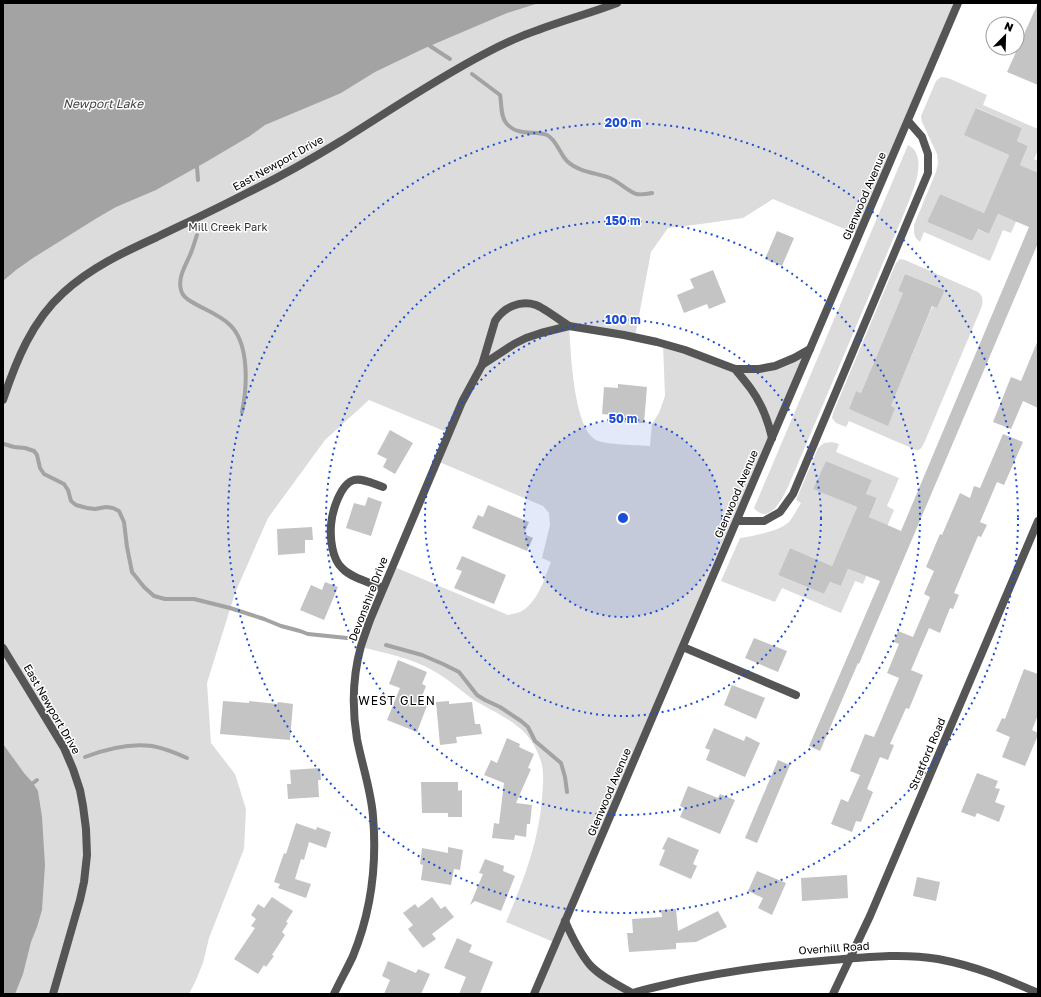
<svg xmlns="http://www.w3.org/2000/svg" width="1041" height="997" viewBox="0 0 1041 997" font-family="'Golos Text',sans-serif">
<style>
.green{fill:#dcdcdc;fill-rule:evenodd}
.water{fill:#a3a3a3}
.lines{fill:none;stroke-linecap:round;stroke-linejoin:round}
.stream{stroke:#a3a3a3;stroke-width:4}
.building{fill:#c4c4c4}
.service{stroke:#555;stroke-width:8}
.minor{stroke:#555;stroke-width:8}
.tertiary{stroke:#555;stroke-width:8}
.ring{fill:none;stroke:#1d4ed8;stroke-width:2;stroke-dasharray:2 4}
.labels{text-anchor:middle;stroke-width:3;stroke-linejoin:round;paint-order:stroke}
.street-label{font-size:11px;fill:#000;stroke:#fff}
.park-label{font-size:11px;fill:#333;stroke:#fff}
.water-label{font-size:12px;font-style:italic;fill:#444;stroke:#fff}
.neighbourhood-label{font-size:12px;letter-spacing:1px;fill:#000;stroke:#fff}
.centre{fill:#1d4ed8;stroke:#fff;stroke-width:2}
.ring-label{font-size:12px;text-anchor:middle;font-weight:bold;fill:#1d4ed8;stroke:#fff;stroke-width:3;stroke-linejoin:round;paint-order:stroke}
</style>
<rect width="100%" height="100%" fill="#fff"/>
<g class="green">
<path d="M3,3H958L859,235L773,199L743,218L701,224L668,228L651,252L635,337L569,326C571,351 573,427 596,440C606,445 638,445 650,446L652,424L659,413L665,396L663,344L735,369H759L810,349L565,921L582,954L630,994H534L556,943L506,922C523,882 539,841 542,798C543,787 544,775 542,765C539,753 533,742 525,733C512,719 490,710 474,700C460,690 447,678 432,670C411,658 385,653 361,647L392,566L508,615C512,614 517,613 520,612C538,603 544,579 551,562L542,558L550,525L549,513L543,506L437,461L449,433L369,400L325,440L268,518L235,593L207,683L211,743L235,774L246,809L244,849L209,938L203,963L196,980L189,994H3Z"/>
<path d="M941,77L948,78L987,95L983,105L1038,129V150L1034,159L1038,161V171L1011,233L1003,230L990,261L924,232L920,242C913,236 914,233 914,225L936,172L938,163L937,154L922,122L921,116L936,81ZM977,108L1022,128L1017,141L1028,146L1020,165L1033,171L1012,220L998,214L989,234L977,229L972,241L927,222L940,194L984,213L1009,155L965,135Z"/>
<path d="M908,145C911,147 914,149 915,151C925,167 911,195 905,211L788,487C782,499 769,526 754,508Z"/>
<path d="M900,259L905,260L978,292C983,296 983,300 982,306L925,441L922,447L919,450H916L849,421L846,427L836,423L832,418L833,413L896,263ZM905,274L945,290L937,308L933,306L929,314L891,406L888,425L849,409L856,391L861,393L903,293L898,291Z"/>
<path d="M832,442L839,444L836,452L899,478L887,506L894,510L863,584L855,581L841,613L782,588L775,602L721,581L740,538C753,536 780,531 789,522C794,516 797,509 801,503L796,500L818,448L824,443ZM826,461L872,480L866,494L877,499L869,517L882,523L861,574L848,569L841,586L830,582L824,594L778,575L790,548L832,566L857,507L814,489Z"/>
</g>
<g class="water">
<polygon points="3,3 539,3 507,13 425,48 375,72 341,93 327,99 265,125 250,136 206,162 156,190 116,207 97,218 33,258 16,270 3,281"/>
<polygon points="3,744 24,773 33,783 38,791 42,817 45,865 42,910 37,927 31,942 23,974 15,994 3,994"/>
</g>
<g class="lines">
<g class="stream">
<polyline points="430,46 450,59"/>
<path d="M472,74L500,95C502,104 500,117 507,124C519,137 535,130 547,135C557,140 560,155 568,162C579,172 597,173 610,178C619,182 628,191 636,194C641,195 647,194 652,193"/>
<polyline points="197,167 198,180"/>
<path d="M197,235C195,240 194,245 192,250C188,262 177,276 181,290C183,299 194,303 201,307C211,312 222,317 230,325C250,344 247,388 242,412"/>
<polyline points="4,444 14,447 25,448 34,451 37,455 40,468 44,474 64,484 68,490 71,501 76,505 87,508 95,509 106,507 113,508 119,511 124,522 127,547 132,572 144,587 154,596 165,599 194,599 230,608 264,619 281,626 300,631 308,634 347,638"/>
<polyline points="386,645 422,655 443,664 459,672 477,695 485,700 500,707 521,721 528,727 535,741 561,763 565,777 567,792"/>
<path d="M85,757C106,749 129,743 152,746C164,748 176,753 187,758"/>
<polyline points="33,783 37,780"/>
</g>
</g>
<g class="building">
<polygon points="1038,3 1038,85 1007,72"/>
<polygon points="976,108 1022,128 1017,141 1028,146 1020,165 1038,173 1038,243 859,664 858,663 820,751 809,746 880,581 848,569 841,586 830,582 824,594 778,575 790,548 832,566 857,507 813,489 826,461 872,480 866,494 877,498 869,517 901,531 1029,227 998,214 989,234 978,229 972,241 927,222 940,194 984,213 1009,155 964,135"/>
<polygon points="777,231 794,238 782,266 765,259"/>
<polygon points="713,270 726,302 709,309 707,304 684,313 677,295 694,288 690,279"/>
<polygon points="905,274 945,290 937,308 932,306 891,406 895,408 888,426 849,409 856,391 861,393 903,293 898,291"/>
<polygon points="1038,340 1038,408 1023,401 1011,429 993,422 1011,377 1021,381"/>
<polygon points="618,384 647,387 644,423 620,422 621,416 602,414 604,387 618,388"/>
<polygon points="390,430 413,443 395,474 383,467 387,459 377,454"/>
<polygon points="1003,434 1023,442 1004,485 997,482 980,522 987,525 981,537 978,536 954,593 959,595 953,609 950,608 940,633 929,628 911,670 923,675 909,709 906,708 890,744 894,745 888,760 880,757 867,789 873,792 861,822 856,821 852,832 831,824 841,799 848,802 860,775 850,771 865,734 874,737 899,678 887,673 899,644 894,642 898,631 913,637 930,597 924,594 934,571 926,567 940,534 942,535 960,493 970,498 974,486 980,488"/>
<polygon points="368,497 382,502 371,536 346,528 354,503 365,506"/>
<polygon points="488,505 529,522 524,534 533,538 527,551 472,528 478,515 483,517"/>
<polygon points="312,527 313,540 305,540 305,553 278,555 277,529"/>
<polygon points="462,556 506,575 494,604 454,588 462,571 456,569"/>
<polygon points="325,582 338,587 324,620 300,610 311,585 322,590"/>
<polygon points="754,638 787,651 778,672 745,658"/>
<polygon points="398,660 427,672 422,684 426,686 419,704 428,703 417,732 387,720 400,688 389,684"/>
<polygon points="1024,669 1038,674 1038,715 1032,730 1038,733 1038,735 1025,766 1002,757 1010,737 996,731 1002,718 1005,719"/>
<polygon points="732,685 765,698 756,719 724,705"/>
<polygon points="223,701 249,703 249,701 277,704 278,702 293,704 290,740 220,734"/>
<polygon points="449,701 449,704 472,702 475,724 480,724 482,734 456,737 457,743 440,745 436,702"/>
<polygon points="714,728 744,741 746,736 760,743 745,777 706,760 710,750 705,748"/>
<polygon points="507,738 520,744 519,747 534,754 528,768 531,769 516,803 532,805 530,824 527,824 526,837 515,835 514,840 492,838 494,823 499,824 504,783 484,775 491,760 497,763"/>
<polygon points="778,760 790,765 757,843 745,838"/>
<polygon points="320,768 321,780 318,780 319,797 288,799 287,784 291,784 290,770"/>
<polygon points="977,773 998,781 995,788 1000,789 995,802 1005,806 999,822 977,813 975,817 961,812"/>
<polygon points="421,782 458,782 458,791 462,790 462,817 448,817 448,813 422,813"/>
<polygon points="688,786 718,798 720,794 735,800 720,834 680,817 684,808 680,806"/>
<polygon points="296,823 316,830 317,827 331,832 326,848 309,842 304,860 301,859 295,879 311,884 306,898 278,888 280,884 274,882 284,853 286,854"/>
<polygon points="668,837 699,850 693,864 697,866 691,879 659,865 665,850 662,849"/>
<polygon points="448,847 463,850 460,870 454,869 451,885 421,880 423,865 420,864 422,848 448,853"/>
<polygon points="485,859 504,866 503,871 515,876 501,911 475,901 470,905 483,874 479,873"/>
<polygon points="757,871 786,883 772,915 758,908 763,898 748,891"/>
<polygon points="847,875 848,898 802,901 801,878"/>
<polygon points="917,877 940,882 936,901 913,896"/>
<polygon points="272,897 293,911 286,922 288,923 282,932 285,935 272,955 274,956 266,967 264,965 258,974 234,959 255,928 251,926 256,919 251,915 258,904 264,908"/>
<polygon points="432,897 441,909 445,906 454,917 432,934 436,939 423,948 408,929 413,925 403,913 415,904 418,908"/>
<polygon points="676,909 678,931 718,911 727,927 696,942 676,943 676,949 629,952 627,933 633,933 632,919 662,917 661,910"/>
<polygon points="457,938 472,945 469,952 493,962 480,994 459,994 466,977 444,968"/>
<polygon points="388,961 416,973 418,969 430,974 421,994 384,994 390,980 382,976"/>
</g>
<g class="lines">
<g class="service">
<polyline points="737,521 764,521 780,512 793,494 928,173 928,154 922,137 908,121"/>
<path d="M383,588C371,583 351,578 342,568C332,559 330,538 331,525C332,512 340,484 354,480C363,478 374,484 383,487"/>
<polyline points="683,647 796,695"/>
</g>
<g class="minor">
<path d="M482,365L495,321C504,307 520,300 536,305C544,308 561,321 569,326"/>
<path d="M735,369C740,375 746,382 751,389C761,403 768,420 772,438"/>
<path d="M3,400C16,361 32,321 63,293C90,268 124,252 157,237C186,223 216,209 245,194C278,178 310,160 341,141C389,111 436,79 486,53C503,44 520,36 538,30C564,20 591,13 617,3"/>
<polyline points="3,648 64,748 73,769 80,790 83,806 86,829 87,855 84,882 80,900 53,994"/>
<path d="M565,921C572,937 579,952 590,965C601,977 618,985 632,993"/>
<path d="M334,994C340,981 347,969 353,956C371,912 377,863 373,816C371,790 362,765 357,739C352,709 353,675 361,646C364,637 367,628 370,620L462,402L482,365L514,344L526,338L541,333L569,326L624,335L657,342L685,350L735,369H759L775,366L794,358L810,349"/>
<path d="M630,994C645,989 661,986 677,982C728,971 780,964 832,960C867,957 903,953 938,959C975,966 1004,978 1038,993"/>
<polyline points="833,994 870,916 1038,521"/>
</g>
<polyline class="tertiary" points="534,994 958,3"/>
</g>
<circle cx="623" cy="518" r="99" fill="#1d4ed8" fill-opacity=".12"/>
<g class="ring">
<circle cx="623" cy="518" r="99"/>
<circle cx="623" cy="518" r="198"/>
<circle cx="623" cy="518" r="297"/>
<circle cx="623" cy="518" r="395"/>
</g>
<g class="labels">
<g class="street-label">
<text transform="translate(278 163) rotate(-29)" y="4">East Newport Drive</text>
<text transform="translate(864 196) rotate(-67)" y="4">Glenwood Avenue</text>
<text transform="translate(736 494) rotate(-67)" y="4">Glenwood Avenue</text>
<text transform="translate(368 599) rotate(-69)" y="4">Devonshire Drive</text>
<text transform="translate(52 709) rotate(60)" y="4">East Newport Drive</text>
<text transform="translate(927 754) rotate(-67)" y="4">Stratford Road</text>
<text transform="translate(609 792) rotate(-67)" y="4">Glenwood Avenue</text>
<text transform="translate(834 948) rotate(-4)" y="4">Overhill Road</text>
</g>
<g class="park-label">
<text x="228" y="231">Mill Creek Park</text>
</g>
<g class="water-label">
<text x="103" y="108">Newport Lake</text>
</g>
<g class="neighbourhood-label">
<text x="397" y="705">WEST GLEN</text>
</g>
</g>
<circle cx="623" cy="518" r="6" class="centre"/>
<g class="ring-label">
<text x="623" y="127">200 m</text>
<text x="623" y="225">150 m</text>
<text x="623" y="324">100 m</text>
<text x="623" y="423">50 m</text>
</g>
<rect width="1041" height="997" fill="none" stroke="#000000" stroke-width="8"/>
<g transform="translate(1005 36) rotate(23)"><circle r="19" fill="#ffffff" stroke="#999999"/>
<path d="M0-3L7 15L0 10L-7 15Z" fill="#000000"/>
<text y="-6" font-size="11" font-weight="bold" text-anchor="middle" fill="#000000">N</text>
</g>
</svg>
